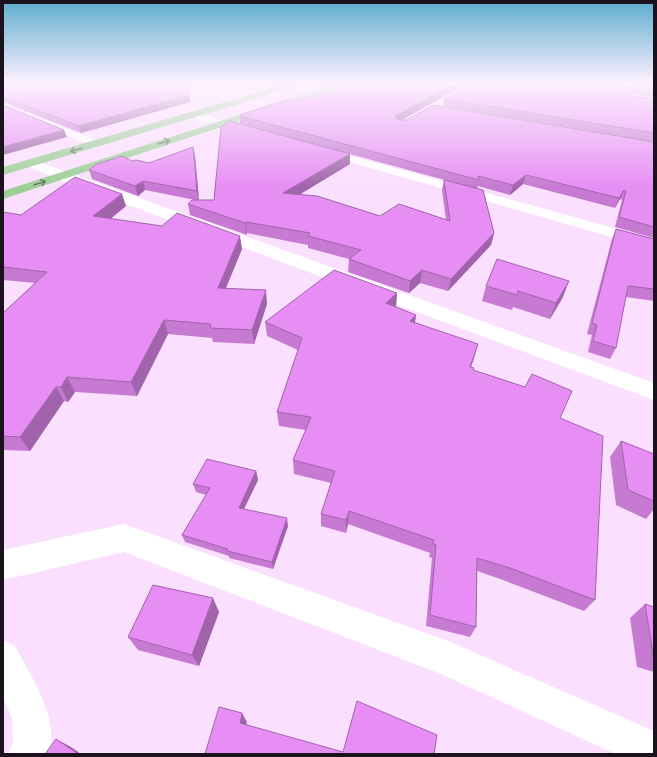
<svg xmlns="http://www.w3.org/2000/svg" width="657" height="757" viewBox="0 0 657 757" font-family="Rubik,sans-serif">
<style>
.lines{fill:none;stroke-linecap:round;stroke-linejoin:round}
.minor{fill:#fff;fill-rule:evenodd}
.major{fill:#9bcf95;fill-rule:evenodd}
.wall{fill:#c67ad2}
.shaded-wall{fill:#a163ab}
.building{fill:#e68ef4;stroke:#a163ab}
.oneway{stroke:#627a5f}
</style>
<rect width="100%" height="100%" fill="#fbdfff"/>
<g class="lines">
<g class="minor">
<polygon points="201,83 214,83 260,93 261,95 257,98 202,85"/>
<polygon points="470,83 479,83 412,121 406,121 404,119"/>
<polygon points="3,103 100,142 102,144 100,146 92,146 3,109"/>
<polygon points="192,112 250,128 251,130 246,133 189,117 187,115 189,113"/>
<polygon points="322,148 654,239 654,249 318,153 316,151 318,149"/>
<polygon points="31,159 654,383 654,400 58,179 27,166 25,163 27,160"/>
<polygon points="124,524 448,641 654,731 654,754 616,754 441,674 124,552 3,580 3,550"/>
<path d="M3,640L15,646C30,675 62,721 48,754H8L13,742L12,718L3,698Z"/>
</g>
<g class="major">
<polygon points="289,83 295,83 296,85 295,87 3,175 3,167"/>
<polygon points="338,83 349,83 348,85 3,199 3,191"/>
</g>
</g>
<g class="wall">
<polygon points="3,83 188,83 190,102 81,133 3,102 3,86 18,83 3,84"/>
<polygon points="468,83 401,120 647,141 443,106 444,99 654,99 654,238 615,227 622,200 620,199 615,208 523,184 510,195 478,186 477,189 494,233 491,245 448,291 420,283 409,293 348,272 349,259 308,248 308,245 247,233 247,235 190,215 188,204 195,200 145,190 138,196 92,179 89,170 132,161 149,163 193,147 195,156 199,200 214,200 350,154 350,164 300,194 380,216 446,220 442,190 444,180 463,185 240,124 240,116 297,101"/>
<polygon points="542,83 654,83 654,97"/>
<polygon points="126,206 110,219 242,249 226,288 267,304 254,344 213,342 212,338 168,334 137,396 75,392 68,402 64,401 30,451 3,450 3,313 35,283 3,280 3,212 21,215"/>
<polygon points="616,229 654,239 654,301 626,297 616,348 610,359 588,352 592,335 587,334 612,239"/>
<polygon points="486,286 563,297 550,319 513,307 512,310 482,301"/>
<polygon points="397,293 396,306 395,307 416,315 415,322 474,358 471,367 473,370 560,418 595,600 584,611 503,580 477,571 476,627 470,637 426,626 432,558 429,557 430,553 348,524 346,533 321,526 321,514 331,483 294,474 293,460 306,430 279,426 277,412 298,350 267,336 265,322"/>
<polygon points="621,441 654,501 654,509 646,519 616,505 610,457"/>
<polygon points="256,471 258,480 244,509 288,526 273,569 229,558 229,556 185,542 182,535 206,495 196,492 193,484"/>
<polygon points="645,604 654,607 654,672 637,667 630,618"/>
<polygon points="219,612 199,666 138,650 128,637"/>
</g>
<g class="shaded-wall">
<polygon points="3,83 21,83 3,84"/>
<polygon points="188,83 190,102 81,133 79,126"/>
<polygon points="457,83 468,83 395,124 395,116"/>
<polygon points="64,130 67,137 3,155 3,147"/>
<polygon points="193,147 195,156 199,200 197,191"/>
<polygon points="350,154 350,164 284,204 283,193"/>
<polygon points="526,175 523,184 510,195 513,185"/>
<polygon points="143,181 145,190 138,196 135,186"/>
<polygon points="624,190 620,199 615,208 619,198"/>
<polygon points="122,194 126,206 98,229 93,216"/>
<polygon points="246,222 247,233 247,235 245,223"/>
<polygon points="494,233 491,245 448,291 451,279"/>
<polygon points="240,236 242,249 220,302 218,288"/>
<polygon points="422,270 420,283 409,293 410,281"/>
<polygon points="569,281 563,297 550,319 556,303"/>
<polygon points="266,290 267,304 254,344 252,330"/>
<polygon points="397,293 396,306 384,316 386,303"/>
<polygon points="416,315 414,328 410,321"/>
<polygon points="164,320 168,334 137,396 131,382"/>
<polygon points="478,344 474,358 466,380 470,367"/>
<polygon points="67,377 75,392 68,402 61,387"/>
<polygon points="56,387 64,401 30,451 20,437"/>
<polygon points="256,471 258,480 241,515 239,508"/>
<polygon points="349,511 348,524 346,533 346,520"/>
<polygon points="287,518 288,526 273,569 272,562"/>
<polygon points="213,598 219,612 199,666 192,655"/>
<polygon points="242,713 247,722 244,732 240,723"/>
<polygon points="56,739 71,747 81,754 78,754"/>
</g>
<g class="building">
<polygon points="19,83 188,83 189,95 79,126 3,97 3,86"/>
<polygon points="356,83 457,83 395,116 398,120 406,120 433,105 654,142 654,227 619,217 626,191 624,190 619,198 526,175 513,185 478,176 479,180 240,116 243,114 289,99 297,101"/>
<polygon points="473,83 539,83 654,99 654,133 444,99"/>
<polygon points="593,83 654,83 654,90"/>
<polygon points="3,105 64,130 3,147"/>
<polygon points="230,121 350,154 283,193 317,196 380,216 399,204 450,221 444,180 483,190 494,233 451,279 422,270 410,281 349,259 361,250 308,236 310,233 246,222 245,223 188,204 192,200 214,200 221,127"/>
<polygon points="193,147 197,191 143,181 135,186 89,170 97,164 122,156 132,161 136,160 149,163"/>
<polygon points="75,177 122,194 93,216 162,226 177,213 240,236 218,288 266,290 252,330 210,328 211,324 164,320 131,382 67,377 61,387 56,387 20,437 3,436 3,313 47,272 3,267 3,212 21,215"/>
<polygon points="616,229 654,239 654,289 628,286 616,348 593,341 597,325 592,323"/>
<polygon points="497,259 569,281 556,303 518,291 517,295 486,286"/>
<polygon points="334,270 397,293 386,303 416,315 410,321 478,344 470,367 474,368 473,370 525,387 532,374 572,391 560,418 603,436 595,600 510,568 477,558 476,627 430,615 436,545 433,544 434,540 349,511 346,520 321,514 335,471 293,460 311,417 277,412 302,338 265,322"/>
<polygon points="621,441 654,454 654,501 628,490"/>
<polygon points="207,459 256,471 239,508 287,518 272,562 227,551 228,549 182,535 210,488 193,484"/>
<polygon points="153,585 213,598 192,655 128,637"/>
<polygon points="645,604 654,607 654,656 653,655"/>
<polygon points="357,701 437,735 434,754 205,754 219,707 242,713 240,723 343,752"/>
<polygon points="56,739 78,754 45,754"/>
</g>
<defs><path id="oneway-shaft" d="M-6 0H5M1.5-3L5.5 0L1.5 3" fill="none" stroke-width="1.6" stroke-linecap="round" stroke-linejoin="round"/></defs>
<g class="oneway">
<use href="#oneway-shaft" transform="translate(164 142) rotate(-18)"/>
<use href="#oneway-shaft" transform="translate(76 150) rotate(163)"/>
<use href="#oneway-shaft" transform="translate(40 183) rotate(-18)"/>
</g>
<linearGradient id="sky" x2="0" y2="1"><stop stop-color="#5dadcf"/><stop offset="0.44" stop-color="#fdf1ff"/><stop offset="1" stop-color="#fdf1ff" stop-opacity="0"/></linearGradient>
<rect width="657" height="188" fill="url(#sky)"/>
<rect width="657" height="757" fill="none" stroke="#1c121d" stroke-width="8"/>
</svg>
